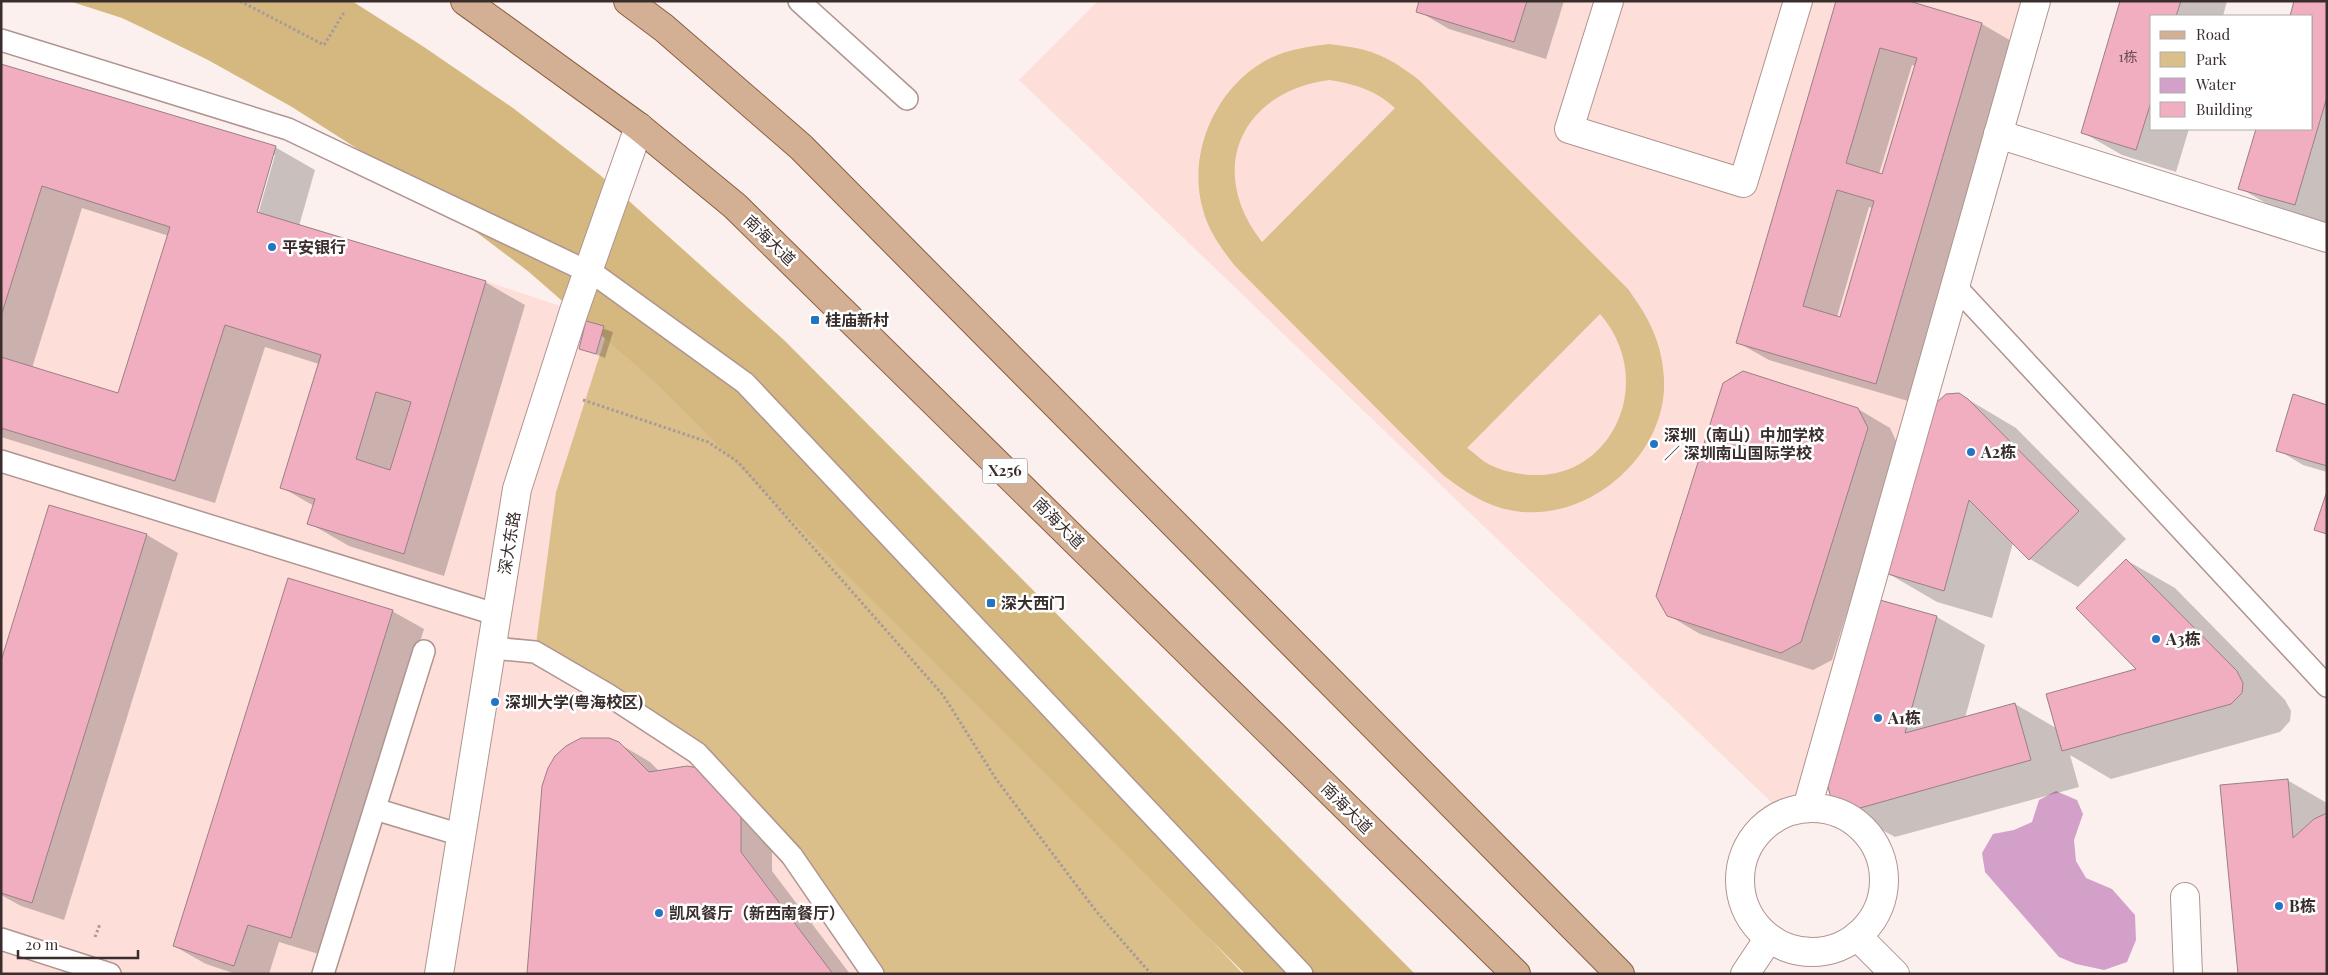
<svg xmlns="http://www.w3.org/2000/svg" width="2328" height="975" viewBox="0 0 2328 975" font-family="'Playfair Display','Noto Sans SC',serif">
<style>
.built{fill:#fdded9}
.green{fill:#dabf8b;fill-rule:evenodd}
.forest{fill:#d5b87f}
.water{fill:#d3a0c9}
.shadow{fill:#0003;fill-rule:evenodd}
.building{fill:#f0aec0;stroke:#9a7f86;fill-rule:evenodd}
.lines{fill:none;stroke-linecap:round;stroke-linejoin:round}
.lane-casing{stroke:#b0948f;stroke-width:24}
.street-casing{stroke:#b0948f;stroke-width:30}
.primary-casing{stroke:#8a5f41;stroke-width:30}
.path{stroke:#a69b99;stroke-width:3;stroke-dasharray:2.5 2.5;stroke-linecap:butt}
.lane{stroke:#fff;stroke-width:21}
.street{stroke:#fff;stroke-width:28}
.primary{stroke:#d3af94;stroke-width:28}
.poi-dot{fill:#2175c3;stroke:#fff;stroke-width:2}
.labels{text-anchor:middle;stroke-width:5;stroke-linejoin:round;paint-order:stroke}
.number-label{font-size:14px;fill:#674e51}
.shield{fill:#fff;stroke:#746d6b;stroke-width:1}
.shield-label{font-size:15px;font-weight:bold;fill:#392e2c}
.street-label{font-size:16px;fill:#392e2c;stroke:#fff}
.poi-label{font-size:16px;font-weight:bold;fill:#392e2c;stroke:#fff;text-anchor:start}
</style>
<rect width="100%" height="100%" fill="#fcf0ee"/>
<g class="built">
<polygon points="1098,1 2037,1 1807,808 1793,823 1019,80"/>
<polygon points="1,64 276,146 258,212 486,281 610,323 1243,974 1,974"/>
</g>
<g class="green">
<path d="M1329,44C1371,49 1385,54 1419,80L1628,289C1649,318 1662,342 1664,379C1668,460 1577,533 1498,507C1477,500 1460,488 1443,475L1235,266C1221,248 1209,232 1203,210C1187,155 1214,91 1263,62C1283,50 1306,47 1329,44ZM1329,80C1355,84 1375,90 1395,108L1262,242C1206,171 1240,92 1329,80ZM1600,314C1659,381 1611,487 1521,474C1509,472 1496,469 1485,462C1479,458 1473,452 1467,448Z"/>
<polygon points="610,323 734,429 1243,974 873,974 697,753 535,652 556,492"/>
</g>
<polygon class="forest" points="69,1 352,1 424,47 513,108 600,175 784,340 1415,974 1245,974 656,383 529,272 414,185 292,107 208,60 143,28 122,18"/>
<polygon class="water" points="2056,791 2077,800 2083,814 2074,840 2076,861 2086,878 2112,889 2135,915 2136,940 2127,962 2104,970 2076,964 2059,957 1985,872 1982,853 1993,834 2014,830 2032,822 2039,800"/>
<g class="shadow">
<polygon points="1421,1 1564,1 1546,59 1449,29 1418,11"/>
<path d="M1837,1L1982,24L2013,42L1908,401L1769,360L1737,342ZM1912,65L1916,66L1883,176L1879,174ZM1869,207L1873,208L1840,318L1837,317Z"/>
<polygon points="2122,1 2227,1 2223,16 2152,16 2152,129 2189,129 2176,172 2122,155 2082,132"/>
<polygon points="2295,1 2327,1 2327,225 2279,211 2240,188 2257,129 2312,129 2312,16 2291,16"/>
<path d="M1,65L275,147L315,170L299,226L485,282L525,305L444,576L349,546L309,523L314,506L281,487L319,364L265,347L215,503L1,437ZM272,155H275L257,218H254ZM82,208L169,236L119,395L32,368Z"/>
<polygon points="587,323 613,332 605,358 580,348"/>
<polygon points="1959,394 2016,428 2126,539 2078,587 2030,559 2013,543 1992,618 1937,602 1889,574"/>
<polygon points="2327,406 2327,472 2303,465 2278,450"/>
<polygon points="1858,409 1890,428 1899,447 1832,660 1813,670 1700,634 1668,615"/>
<polygon points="147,535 178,553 64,920 21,906 1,895 1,665"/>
<polygon points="2126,560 2175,588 2285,700 2291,711 2290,721 2280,732 2111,779 2070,755 2079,787 1895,837 1840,807 1881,602 1937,617 1985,645 1965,718 2015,704 2056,728 2138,670"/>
<polygon points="392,611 424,629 322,955 279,942 269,974 236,974 206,964 174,946"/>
<polygon points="618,743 650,762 660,772 751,796 763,808 772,826 772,871 850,974 529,974"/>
<polygon points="2287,780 2327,803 2327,974 2239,974"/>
</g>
<g class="building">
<polygon points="1419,1 1527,1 1514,42 1416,12"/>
<path d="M1836,1H1909L1982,23L1876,384L1736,343ZM1880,48L1917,58L1882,174L1846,163ZM1837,190L1874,201L1840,317L1803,306Z"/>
<polygon points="2120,1 2181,1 2176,16 2152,16 2152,99 2136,150 2081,133"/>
<polygon points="2294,1 2327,1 2327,97 2295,205 2238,189 2256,129 2312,129 2312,16 2290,16"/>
<path d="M1,64L276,146L257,212L486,281L404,554L307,524L315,499L280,488L321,355L225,325L175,481L1,428V357L118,393L170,227L42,186L1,316ZM376,392L411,402L390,470L356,459Z"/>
<polygon points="586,321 604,326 596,354 579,349"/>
<polygon points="1743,371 1858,408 1868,428 1801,642 1781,653 1667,616 1656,596 1723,383"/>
<polygon points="1959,393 1968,399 2079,511 2029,560 1969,500 1944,591 1888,574 1935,404 1946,394"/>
<polygon points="2293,394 2327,405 2327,466 2276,451"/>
<polygon points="2327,491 2327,534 2314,530"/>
<polygon points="49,505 147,534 32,903 1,893 1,661"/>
<polygon points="2126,559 2237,671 2243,683 2242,693 2231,704 2062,751 2046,694 2136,669 2076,608"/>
<polygon points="288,578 393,610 291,938 248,925 234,966 173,946"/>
<polygon points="1880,600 1937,616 1905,733 2015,703 2031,760 1853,810 1840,808 1832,802 1828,787"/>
<polygon points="581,738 609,738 619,742 649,772 687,766 705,769 741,807 741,852 833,974 527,974 542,786 548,768 555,756 566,746"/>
<polygon points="2288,779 2293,838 2314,819 2327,813 2327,974 2238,974 2220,785"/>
</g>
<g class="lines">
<defs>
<g id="lane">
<polyline points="799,1 907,99"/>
<polyline points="1,40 288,129 597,276 745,383 1302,974"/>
<polyline points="1955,286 2327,686"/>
<polyline points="1,461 498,615"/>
<polyline points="493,648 535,652 607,694 697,753 792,856 873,974"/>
<polyline points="375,809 461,835"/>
<polyline points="1,939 110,974"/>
<polyline points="323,974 424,651"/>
</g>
<g id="street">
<polyline points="1609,1 1569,129 1743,183 1798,1"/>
<polyline points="1998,134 2327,238"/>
<polyline points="1807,808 2036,1"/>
<circle cx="1812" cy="880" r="72"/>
<polyline points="2185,897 2188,974"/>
<polyline points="1857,936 1895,974"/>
<polyline points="439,974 517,489 574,311 639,127"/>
<polyline points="1745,974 1769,938"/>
</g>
<g id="primary">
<polyline points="465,1 639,127 735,206 1516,974"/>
<polyline points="628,1 664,28 801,147 1620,974"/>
</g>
</defs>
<use href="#lane" class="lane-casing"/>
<use href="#street" class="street-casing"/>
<use href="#primary" class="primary-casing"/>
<g class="path">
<polyline points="240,1 324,45 345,11"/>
<polyline points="583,400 708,442 738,462 943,695 996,779 1096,911 1151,974"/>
<polyline points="95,937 100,924"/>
</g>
<use href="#lane" class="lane"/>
<use href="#street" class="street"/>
<use href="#primary" class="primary"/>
</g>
<g class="poi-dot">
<circle cx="272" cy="247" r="5"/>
<rect x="810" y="315" width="10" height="10" rx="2.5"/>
<circle cx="1654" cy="444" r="5"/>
<circle cx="1971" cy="452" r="5"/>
<rect x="986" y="598" width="10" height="10" rx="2.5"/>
<circle cx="2156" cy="639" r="5"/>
<circle cx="495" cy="702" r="5"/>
<circle cx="1878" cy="718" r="5"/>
<circle cx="2279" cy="906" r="5"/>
<circle cx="659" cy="913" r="5"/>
</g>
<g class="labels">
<g class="number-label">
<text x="2128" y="62">1栋</text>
</g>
<rect class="shield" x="982.5" y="458.5" width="45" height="25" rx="4"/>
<g class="shield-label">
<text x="1005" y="476">X256</text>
</g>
<g class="street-label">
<text transform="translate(770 240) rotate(44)" y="6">南海大道</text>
<text transform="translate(1059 523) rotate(45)" y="6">南海大道</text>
<text transform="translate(509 543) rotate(-81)" y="6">深大东路</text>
<text transform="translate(1347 808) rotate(45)" y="6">南海大道</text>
</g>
<g class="poi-label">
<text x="282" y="253">平安银行</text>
<text x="825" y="326">桂庙新村</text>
<text x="1664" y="441">深圳（南山）中加学校<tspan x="1664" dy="18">／ 深圳南山国际学校</tspan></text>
<text x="1981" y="458">A2栋</text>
<text x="1001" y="609">深大西门</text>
<text x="2166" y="645">A3栋</text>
<text x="505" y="708">深圳大学(粤海校区)</text>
<text x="1888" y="724">A1栋</text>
<text x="2289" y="912">B栋</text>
<text x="669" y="919">凯风餐厅（新西南餐厅）</text>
</g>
</g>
<rect width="2328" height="975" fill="none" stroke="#392e2c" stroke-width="5"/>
<rect x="2150" y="15" width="162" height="115" fill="#ffffff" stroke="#b0abab"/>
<rect x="2160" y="31" width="25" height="8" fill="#d3af94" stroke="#b0abab"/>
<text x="2196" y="40" font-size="15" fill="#392e2c">Road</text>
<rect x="2160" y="52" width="25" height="15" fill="#dabf8b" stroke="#b0abab"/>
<text x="2196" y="65" font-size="15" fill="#392e2c">Park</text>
<rect x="2160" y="78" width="25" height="15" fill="#d3a0c9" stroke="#b0abab"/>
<text x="2196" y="90" font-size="15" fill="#392e2c">Water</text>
<rect x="2160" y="102" width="25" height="15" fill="#f0aec0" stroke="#b0abab"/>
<text x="2196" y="115" font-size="15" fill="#392e2c">Building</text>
<path d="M18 950v8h120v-8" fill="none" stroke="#392e2c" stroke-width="2.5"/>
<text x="25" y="950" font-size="15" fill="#392e2c" stroke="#ffffff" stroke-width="4" paint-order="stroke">20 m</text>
</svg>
